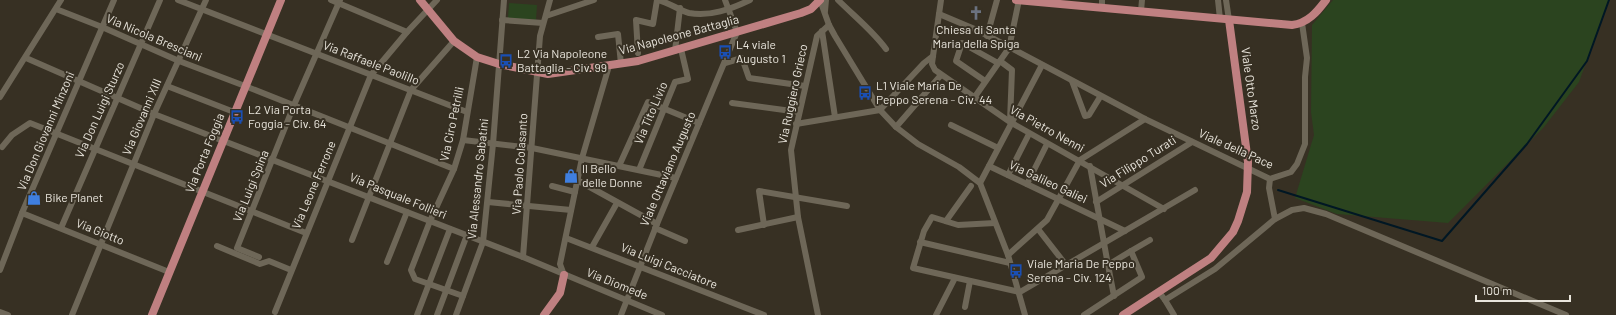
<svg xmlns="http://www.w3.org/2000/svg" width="1616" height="315" viewBox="0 0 1616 315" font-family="Barlow,sans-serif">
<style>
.green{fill:#2b441f}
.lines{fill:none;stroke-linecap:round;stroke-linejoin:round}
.stream{stroke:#001724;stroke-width:2}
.minor{stroke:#6e6758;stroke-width:6}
.major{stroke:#bf8081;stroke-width:8}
.labels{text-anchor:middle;stroke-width:4;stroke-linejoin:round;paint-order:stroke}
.poi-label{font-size:12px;fill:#e9e5dc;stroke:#373023;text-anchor:start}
.street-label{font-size:12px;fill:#e9e5dc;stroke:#373023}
</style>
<rect width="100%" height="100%" fill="#373023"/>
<g class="green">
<polygon points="1333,0 1609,0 1579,82 1544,127 1448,223 1337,214 1295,198 1314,135 1311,112 1312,25"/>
<polygon points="509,3 537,5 536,20 508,18"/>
</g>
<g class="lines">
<polyline class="stream" points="1278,190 1442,241 1527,144 1587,61 1609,0"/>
<g class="minor">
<polyline points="178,0 467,112"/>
<polyline points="331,0 407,32 437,0"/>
<path d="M657,0C669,2 678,10 689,13C710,17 731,9 750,0"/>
<polyline points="820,0 829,25 835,36 880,110 896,127 918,144 959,167 980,183 1008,255 1025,315"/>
<path d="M838,0C854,16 873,31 886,49"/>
<polyline points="941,0 933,56 932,64 935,70 1010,122 1164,209"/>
<polyline points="1218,0 1220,19"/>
<polyline points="1226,0 1229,20"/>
<polyline points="1102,7 1102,0"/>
<polyline points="56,9 102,27 179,61 245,86 454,169"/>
<polyline points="825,11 826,0"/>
<polyline points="1141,11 1142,0"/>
<polyline points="939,14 977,30 1145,119 1270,179 1291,172 1297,164 1305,144 1305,77 1307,58 1302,23"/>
<polyline points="546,16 594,0"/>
<polyline points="502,20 543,23"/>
<polyline points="822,31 835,117"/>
<polyline points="987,36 997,0"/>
<polyline points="598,37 618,34 621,64"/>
<polyline points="675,51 680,8"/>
<polyline points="638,53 636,20 653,24 657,0"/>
<polyline points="26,58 154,114 523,257 662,315"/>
<polyline points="1000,61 1012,70 1010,121"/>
<polyline points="725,63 742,58 749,78 805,86"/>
<polyline points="985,81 956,61 962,43 998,63"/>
<polyline points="1072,81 1085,116 1089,115 1100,97"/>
<polyline points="167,86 234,112"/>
<polyline points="0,97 61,0"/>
<polyline points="974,98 1009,48 1019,0"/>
<polyline points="732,103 799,112"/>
<polyline points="796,124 880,110 924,63 933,56"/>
<polyline points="951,125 998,148"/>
<polyline points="896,127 941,75"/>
<polyline points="463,140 532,148 676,178"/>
<polyline points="2,147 12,135 30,123 306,233"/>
<polyline points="619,166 648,102 699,123"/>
<polyline points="989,166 1125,231"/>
<polyline points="639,170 675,82 688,79 681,49"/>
<polyline points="1008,175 1029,134"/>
<polyline points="1270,179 1269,188 1275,219"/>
<polyline points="577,180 657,224"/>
<polyline points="980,183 1042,65"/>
<polyline points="1027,184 1047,144"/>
<polyline points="552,186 575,192"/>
<polyline points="488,202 571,210"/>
<polyline points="1096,202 1192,142"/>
<polyline points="22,213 169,272"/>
<polyline points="946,221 971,186"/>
<polyline points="995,223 958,225 932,217 924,231 913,268 1020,292 1195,190"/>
<polyline points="764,225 759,191 847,206"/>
<polyline points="61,228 160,0"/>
<polyline points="655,228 685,241"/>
<polyline points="1038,229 1066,265"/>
<polyline points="738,230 798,217"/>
<polyline points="566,238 764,315"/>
<polyline points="352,240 411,90 454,41"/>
<polyline points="920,242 1010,263"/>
<polyline points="217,246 260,264 269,261 291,270"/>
<polyline points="592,247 617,203"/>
<polyline points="1131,251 1150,240"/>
<polyline points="1008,255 1047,220 1080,160 1145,119"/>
<polyline points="259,257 237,248 294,105 340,0"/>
<polyline points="523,257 540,36 550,0"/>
<polyline points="387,262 407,212"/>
<polyline points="1108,265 1114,296"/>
<polyline points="0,270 22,213 114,0"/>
<polyline points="564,275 560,264 582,158 609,66"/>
<polyline points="1159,292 1165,300 1215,269 1275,219 1292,210 1304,208 1326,214 1566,315"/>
<polyline points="463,296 415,279 411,270 430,221 454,169 463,140 477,57"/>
<polyline points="1165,300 1174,315"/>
<polyline points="965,307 970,281"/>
<polyline points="0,312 8,315"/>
<polyline points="275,312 371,75 407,32"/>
<polyline points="72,315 154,114 206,0"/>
<polyline points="417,315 450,229"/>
<polyline points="437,315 467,235"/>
<polyline points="456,315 483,242 493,144 504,0"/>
<polyline points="621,315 657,224 737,32 725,0"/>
<polyline points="818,315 798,217 791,150 817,36 829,25"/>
<polyline points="936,315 955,278"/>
<polyline points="1084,315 1142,277 1131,251 1108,265 1090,166"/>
</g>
<g class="major">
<polyline points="420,0 454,41 477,57 499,64 548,74 638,61 801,13 811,9 820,0"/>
<path d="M1016,0L1292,25C1308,23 1317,12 1326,0"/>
<polyline points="152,315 281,0"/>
<polyline points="544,315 560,293 564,275"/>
<polyline points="1123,315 1211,258 1233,232 1238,221 1247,192 1248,162 1229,20"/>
</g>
</g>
<defs>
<symbol id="church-bare" viewBox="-9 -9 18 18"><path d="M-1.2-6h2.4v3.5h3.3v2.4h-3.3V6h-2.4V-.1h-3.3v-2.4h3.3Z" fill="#6b7280" stroke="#373023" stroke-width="2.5" paint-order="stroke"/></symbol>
<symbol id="bus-bare" viewBox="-9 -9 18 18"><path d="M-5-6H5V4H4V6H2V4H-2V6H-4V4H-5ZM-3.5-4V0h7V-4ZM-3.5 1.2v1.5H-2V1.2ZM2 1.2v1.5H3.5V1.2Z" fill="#1a4fb4" stroke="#373023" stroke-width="2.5" paint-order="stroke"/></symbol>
<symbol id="shop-bare" viewBox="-9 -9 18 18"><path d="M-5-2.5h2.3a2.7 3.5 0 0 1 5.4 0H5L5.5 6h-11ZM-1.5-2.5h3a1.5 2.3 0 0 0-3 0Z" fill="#3f7fe0" stroke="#373023" stroke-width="2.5" paint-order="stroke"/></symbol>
</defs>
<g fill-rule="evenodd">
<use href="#church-bare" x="966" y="3" width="20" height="20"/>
<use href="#bus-bare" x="715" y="42" width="20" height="20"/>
<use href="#bus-bare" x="496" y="51" width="20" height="20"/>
<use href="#bus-bare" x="855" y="83" width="20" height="20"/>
<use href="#bus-bare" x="227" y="107" width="20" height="20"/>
<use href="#shop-bare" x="561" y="166" width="20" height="20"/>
<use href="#shop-bare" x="24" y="188" width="20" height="20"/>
<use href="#bus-bare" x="1006" y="261" width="20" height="20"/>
</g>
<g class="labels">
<g class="poi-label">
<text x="976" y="34" text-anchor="middle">Chiesa di Santa<tspan x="976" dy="14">Maria della Spiga</tspan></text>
<text x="736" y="49">L4 viale<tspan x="736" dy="14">Augusto 1</tspan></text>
<text x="517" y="58">L2 Via Napoleone<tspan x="517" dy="14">Battaglia - Civ. 99</tspan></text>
<text x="876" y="90">L1 Viale Maria De<tspan x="876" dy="14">Peppo Serena - Civ. 44</tspan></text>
<text x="248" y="114">L2 Via Porta<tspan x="248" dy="14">Foggia - Civ. 64</tspan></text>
<text x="582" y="173">Il Bello<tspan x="582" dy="14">delle Donne</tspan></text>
<text x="45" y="202">Bike Planet</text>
<text x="1027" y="268">Viale Maria De Peppo<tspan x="1027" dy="14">Serena - Civ. 124</tspan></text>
</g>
<g class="street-label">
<text transform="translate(679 35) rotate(-15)" y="4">Via Napoleone Battaglia</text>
<text transform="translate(154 38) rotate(23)" y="4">Via Nicola Bresciani</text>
<text transform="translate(371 63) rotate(21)" y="4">Via Raffaele Paolillo</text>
<text transform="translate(1251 89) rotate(82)" y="4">Viale Otto Marzo</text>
<text transform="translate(793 94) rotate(-78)" y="4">Via Ruggiero Grieco</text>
<text transform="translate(100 110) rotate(-66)" y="4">Via Don Luigi Sturzo</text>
<text transform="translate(651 113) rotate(-67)" y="4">Via Tito Livio</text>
<text transform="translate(142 117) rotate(-67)" y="4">Via Giovanni XIII</text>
<text transform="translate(452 124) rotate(-78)" y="4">Via Ciro Petrilli</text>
<text transform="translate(1047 129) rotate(29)" y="4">Via Pietro Nenni</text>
<text transform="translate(46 131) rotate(-67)" y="4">Via Don Giovanni Minzoni</text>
<text transform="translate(1236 149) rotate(24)" y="4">Viale della Pace</text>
<text transform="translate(205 153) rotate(-68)" y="4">Via Porta Foggia</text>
<text transform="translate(1138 162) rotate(-32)" y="4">Via Filippo Turati</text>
<text transform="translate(520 164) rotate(-86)" y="4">Via Paolo Colasanto</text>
<text transform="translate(668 169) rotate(-67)" y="4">Viale Ottaviano Augusto</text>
<text transform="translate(478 179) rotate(-84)" y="4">Via Alessandro Sabatini</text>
<text transform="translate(1048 182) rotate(25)" y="4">Via Galileo Galiei</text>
<text transform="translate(314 185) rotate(-67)" y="4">Via Leone Ferrone</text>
<text transform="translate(251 186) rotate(-68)" y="4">Via Luigi Spina</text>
<text transform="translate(398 196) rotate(22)" y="4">Via Pasquale Follieri</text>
<text transform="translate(100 232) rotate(22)" y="4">Via Giotto</text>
<text transform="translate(669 266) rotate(22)" y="4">Via Luigi Cacciatore</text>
<text transform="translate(617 284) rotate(22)" y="4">Via Diomede</text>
</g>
</g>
<path d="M1476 295v6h94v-6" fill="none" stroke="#e9e5dc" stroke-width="2"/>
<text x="1482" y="295" font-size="12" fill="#e9e5dc" stroke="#373023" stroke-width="3" paint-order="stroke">100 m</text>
</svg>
